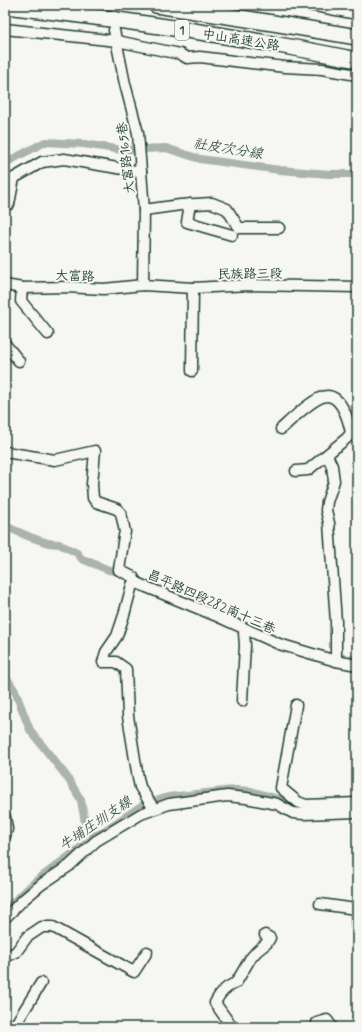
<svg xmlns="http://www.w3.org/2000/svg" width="362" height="1032" viewBox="0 0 362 1032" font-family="Mynerve,'LXGW WenKai TC',sans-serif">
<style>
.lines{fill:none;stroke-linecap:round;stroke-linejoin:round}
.canal{stroke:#aab3ae;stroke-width:8}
.minor-tunnel{stroke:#cbd1cc;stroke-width:10;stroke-dasharray:10 5;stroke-linecap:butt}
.minor-casing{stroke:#1f3d34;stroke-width:13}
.highway-casing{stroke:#1f3d34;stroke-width:18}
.minor{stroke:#f6f6f2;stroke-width:10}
.highway{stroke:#f6f6f2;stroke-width:15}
.labels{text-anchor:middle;stroke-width:4;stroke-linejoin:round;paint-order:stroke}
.shield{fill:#f6f6f2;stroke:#60746d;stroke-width:1}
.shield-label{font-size:12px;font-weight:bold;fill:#1f3d34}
.street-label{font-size:13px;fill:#1f3d34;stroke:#f6f6f2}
.water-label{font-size:14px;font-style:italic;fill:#425a52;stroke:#f6f6f2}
</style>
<rect width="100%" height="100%" fill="#f6f6f2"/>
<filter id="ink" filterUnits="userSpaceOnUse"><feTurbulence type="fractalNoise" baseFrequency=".025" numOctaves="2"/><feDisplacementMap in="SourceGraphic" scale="8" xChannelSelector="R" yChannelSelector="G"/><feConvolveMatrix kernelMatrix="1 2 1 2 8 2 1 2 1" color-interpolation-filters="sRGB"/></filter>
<g filter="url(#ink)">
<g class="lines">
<g class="canal">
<polyline points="5,162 9,161 45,142 84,144 122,150 166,148 200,159 280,170 329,174 357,174"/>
<polyline points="5,526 30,537 48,543 59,544 77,553 82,559 109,570 124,573"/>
<polyline points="343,658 357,660"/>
<polyline points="5,678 8,680 15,691 30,730 67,777 81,800 85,823 88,831 96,836"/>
<polyline points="5,910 36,881 96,836 141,806 168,797 234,790 251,791 285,801 296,808 311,809"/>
</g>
<polyline class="minor-tunnel" points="108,5 113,24"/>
<defs>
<g id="minor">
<polyline points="310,5 357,14"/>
<polyline points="5,29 117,41 180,54 187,58 200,57 285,67 322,69 357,75"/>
<polyline points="114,30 125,84 138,133 144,210 143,285"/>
<polyline points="9,204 14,178 42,162 64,159 141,172"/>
<polyline points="190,204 187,222 232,235"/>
<polyline points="144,210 180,205 212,203 227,209 239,228 279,228"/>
<polyline points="5,285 22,288 66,287 104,289 143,285 193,288 249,285 357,287"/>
<polyline points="22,288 21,301 48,334"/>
<polyline points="5,344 19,361"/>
<polyline points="192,371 193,288"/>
<path d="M281,429C291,420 315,396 327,396C342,396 349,422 351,433L347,438L308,470L296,471"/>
<polyline points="5,452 55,460 95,451 92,484 93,498 96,502 117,509 121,513 125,532 124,536 119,570 133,577 135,581 139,584 219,617 279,644 336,661 357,665"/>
<polyline points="327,455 332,466 334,481 327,502 326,510 329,523 336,622 336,661"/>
<polyline points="135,581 132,585 124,615 117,636 106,652 103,662 116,662 126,669 128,716 138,778 140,787 154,809"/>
<polyline points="242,701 245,645 244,633 246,629"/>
<polyline points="296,705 281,788 298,802 306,805 357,803"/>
<polyline points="5,817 7,829 5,836"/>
<polyline points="320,904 356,909 357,927"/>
<polyline points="5,918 24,899 42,884 69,866 96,841 141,814 169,804 227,796 246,798 277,804 293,813 304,814 357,812"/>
<polyline points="5,957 16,952 27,937 42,927 53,927 134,972 147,952"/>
<polyline points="14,1027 41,983"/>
<path d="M232,1027L215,1003C220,993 225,987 236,983L250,959L257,951L267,943L270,938L265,935"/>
<polyline points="317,1027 317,1023 327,1020 332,1027"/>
</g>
<g id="highway">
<polyline points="156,5 273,23 357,37"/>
<path d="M5,6C93,16 180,28 267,43C297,48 327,54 357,60"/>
</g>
</defs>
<use href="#minor" class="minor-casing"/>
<use href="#highway" class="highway-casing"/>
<use href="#minor" class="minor"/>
<use href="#highway" class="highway"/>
</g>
</g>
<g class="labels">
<rect class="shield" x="175" y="20" width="14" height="20" rx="3"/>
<g class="shield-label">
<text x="182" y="34">1</text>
</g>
<g class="street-label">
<text transform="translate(241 39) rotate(9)" y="5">中山高速公路</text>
<text transform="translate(125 158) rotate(-97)" y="5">大富路165巷</text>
<text transform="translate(250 273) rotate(-1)" y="5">民族路三段</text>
<text transform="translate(75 275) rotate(2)" y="5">大富路</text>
<text transform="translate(212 601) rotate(24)" y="5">昌平路四段282南十三巷</text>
</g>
<g class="water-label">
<text transform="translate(228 148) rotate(9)" y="5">社皮次分線</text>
<text transform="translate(95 823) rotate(-34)" y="5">牛埔庄圳支線</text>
</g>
</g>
<rect width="362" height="1032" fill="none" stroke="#f6f6f2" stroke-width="20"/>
<rect x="10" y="10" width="342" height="1012" fill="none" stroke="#1f3d34" stroke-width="1.5" filter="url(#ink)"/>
</svg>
